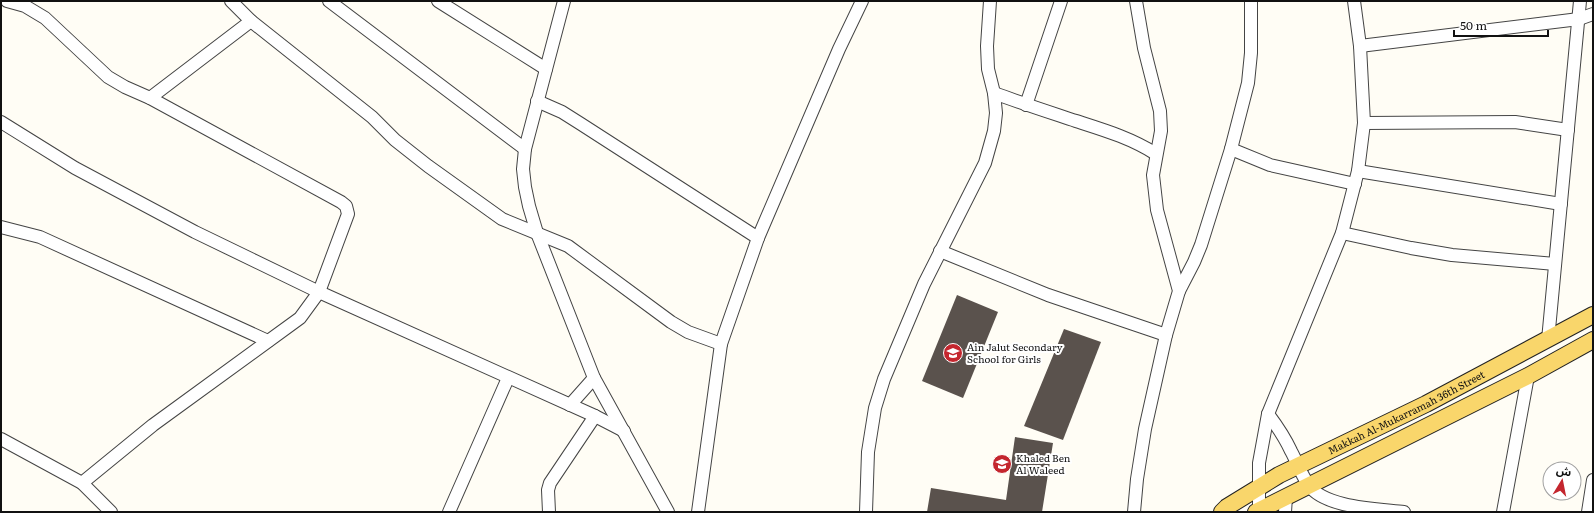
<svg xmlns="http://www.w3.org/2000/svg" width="1594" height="513" viewBox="0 0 1594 513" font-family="Literata,'Noto Sans Arabic',serif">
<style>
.building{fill:#5a524d}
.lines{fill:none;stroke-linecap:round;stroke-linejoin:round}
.minor-casing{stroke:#444;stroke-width:14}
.major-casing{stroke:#222;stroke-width:18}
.minor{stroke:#fff;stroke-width:12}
.major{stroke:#f9d66b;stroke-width:16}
.labels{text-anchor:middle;stroke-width:4;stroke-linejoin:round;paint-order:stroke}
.poi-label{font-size:10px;fill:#111;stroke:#fff;text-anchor:start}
.street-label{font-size:10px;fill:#111;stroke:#fff}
</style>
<rect width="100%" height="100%" fill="#fffdf5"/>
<g class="building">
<polygon points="957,295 998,312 963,398 922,381"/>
<polygon points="1064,329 1101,342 1063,440 1024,426"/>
<polygon points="1015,437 1053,443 1042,512 927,512 931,488 1006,500"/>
</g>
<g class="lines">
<defs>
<g id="minor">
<polyline points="7,1 25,6 45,18 108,77 125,87 150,98 341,202 346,206 348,214 319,292 300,318 153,425 82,483"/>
<polyline points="231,1 251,21 372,117 395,140 428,166 502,219 568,246 671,322 688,332 721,344"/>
<polyline points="329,1 525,149"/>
<polyline points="438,1 546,69"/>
<polyline points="564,1 525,149 523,169 525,187 529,206 537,233 594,378 668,512"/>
<polyline points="1360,46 1579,19 1593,14"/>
<path d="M994,93C1021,103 1049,112 1076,121C1104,130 1131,138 1156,154"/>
<polyline points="150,98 251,21"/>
<polyline points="537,101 562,112 581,124 758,238"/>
<polyline points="1026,105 1061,1"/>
<polyline points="1,122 75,168 195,232 319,292 595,416 624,431"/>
<polyline points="1364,123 1515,122 1568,130"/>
<polyline points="1231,149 1270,165 1355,184"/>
<polyline points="1358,171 1561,204"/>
<polyline points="1,227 40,237 268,341"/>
<polyline points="1342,233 1411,248 1452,255 1555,264"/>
<polyline points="940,251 1048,295 1166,335"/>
<polyline points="1179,291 1194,262 1201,245 1231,149 1248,83 1251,53 1251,1"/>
<polyline points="1548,340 1580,1"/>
<polyline points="570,405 594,378"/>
<path d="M1268,414C1277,426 1285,438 1291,451C1297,462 1301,474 1308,484C1323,508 1378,509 1404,512"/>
<polyline points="1,439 82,483 111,512"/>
<polyline points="1259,510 1259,463 1268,414 1342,233 1358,171 1364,123 1360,46 1354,1"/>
<polyline points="449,512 508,378"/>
<polyline points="549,512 548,490 550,483 595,416"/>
<polyline points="698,512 721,344 758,238 839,49 862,1"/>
<polyline points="866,512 868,452 875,408 884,379 924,284 985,163 994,131 996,113 994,93 988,69 987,46 990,1"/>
<polyline points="1134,512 1137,479 1145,429 1166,335 1179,291 1157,210 1153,175 1161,131 1160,111 1144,48 1136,1"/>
<polyline points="1285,512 1286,497"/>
<polyline points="1503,512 1528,376"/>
<polyline points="1588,512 1593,480"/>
</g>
<g id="major">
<path id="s1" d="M1222,512L1227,507L1279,475L1426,404L1593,315"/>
<polyline points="1256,512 1528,376 1593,340"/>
</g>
</defs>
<use href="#minor" class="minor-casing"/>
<use href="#major" class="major-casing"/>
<use href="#minor" class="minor"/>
<use href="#major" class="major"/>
</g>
<defs>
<symbol id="school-disc" viewBox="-11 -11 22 22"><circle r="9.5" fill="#c4262e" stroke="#fff"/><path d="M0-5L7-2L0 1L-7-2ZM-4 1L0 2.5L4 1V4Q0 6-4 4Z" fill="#fff"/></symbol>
</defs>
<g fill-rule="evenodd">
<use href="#school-disc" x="942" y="342" width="22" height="22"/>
<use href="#school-disc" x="991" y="453" width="22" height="22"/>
</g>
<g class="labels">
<g class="poi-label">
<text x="967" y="351">Ain Jalut Secondary<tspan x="967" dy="12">School for Girls</tspan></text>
<text x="1016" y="462">Khaled Ben<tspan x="1016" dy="12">Al Waleed</tspan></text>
</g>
<g class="street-label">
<text dy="4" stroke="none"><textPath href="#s1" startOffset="210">Makkah Al-Mukarramah 36th Street</textPath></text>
</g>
</g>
<rect width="1594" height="513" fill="none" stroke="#111111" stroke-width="4"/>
<g transform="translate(1562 481) rotate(10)"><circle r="19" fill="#ffffff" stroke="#a0a0a0"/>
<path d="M0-3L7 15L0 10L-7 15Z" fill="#c4262e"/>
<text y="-6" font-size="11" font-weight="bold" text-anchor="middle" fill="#111111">ش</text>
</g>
<path d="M1454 30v6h94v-6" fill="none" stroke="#111111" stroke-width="2"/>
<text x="1460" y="30" font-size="12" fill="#111111" stroke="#ffffff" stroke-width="3" paint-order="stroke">50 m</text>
</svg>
